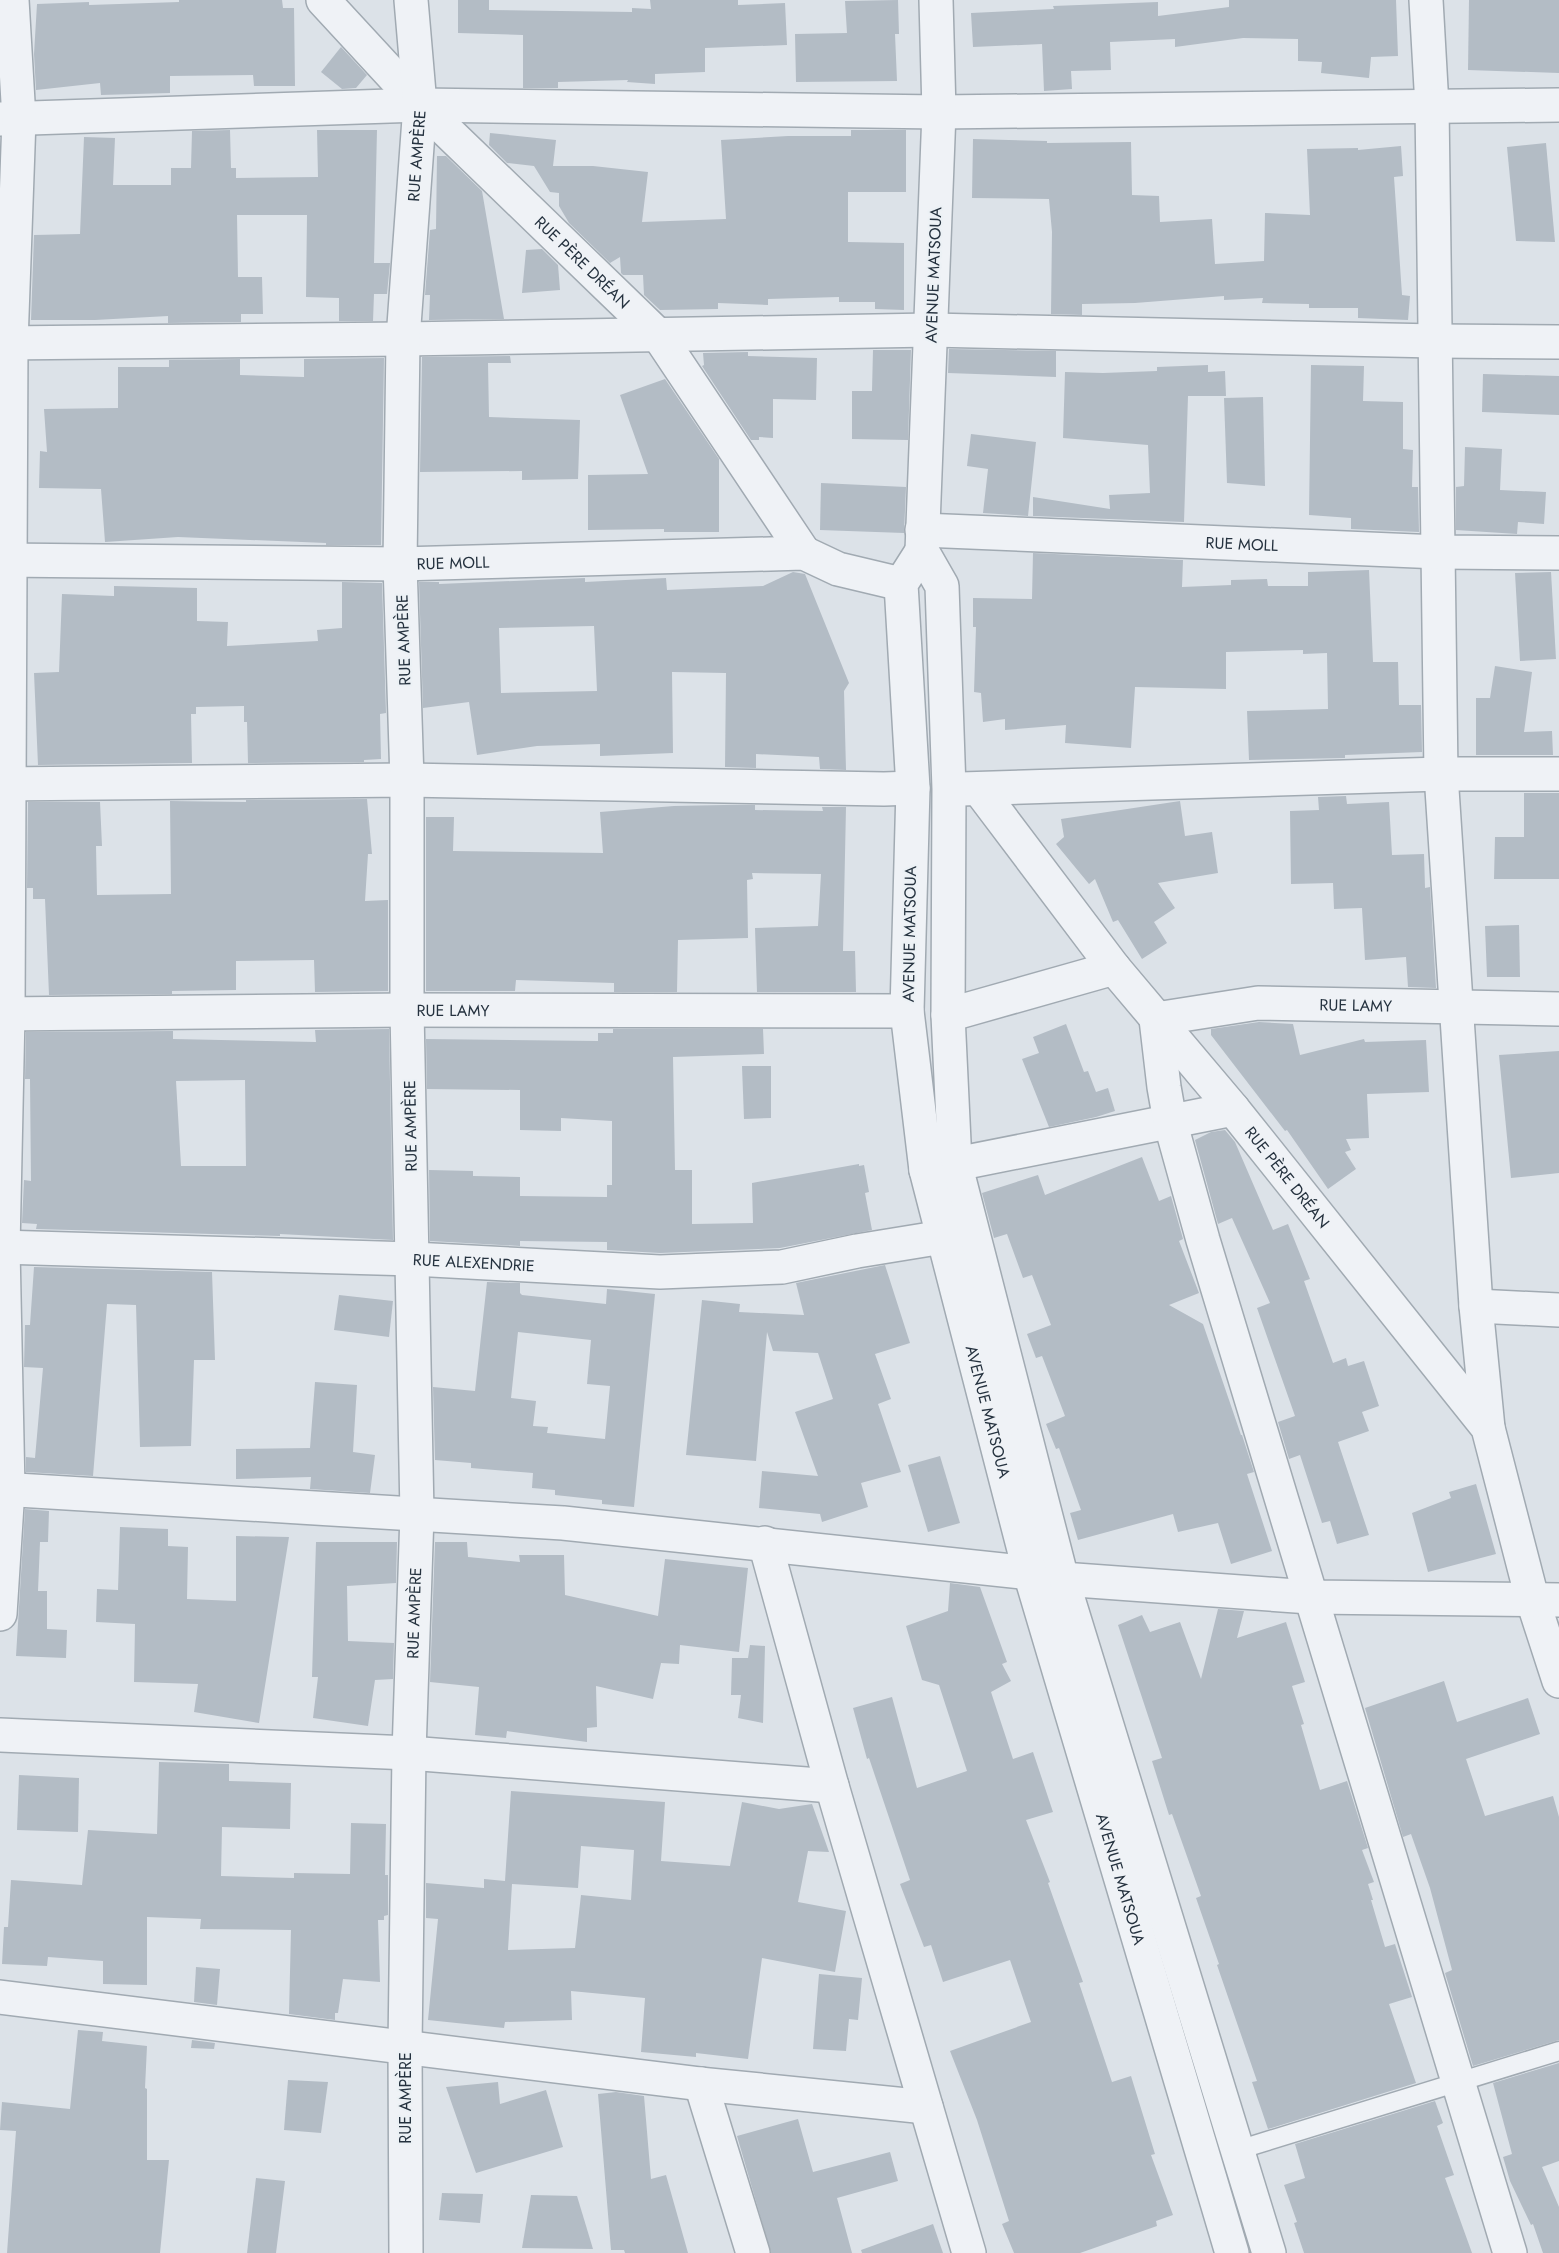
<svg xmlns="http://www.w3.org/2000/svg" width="1559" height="2253" viewBox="0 0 1559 2253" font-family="Jost,sans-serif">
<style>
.building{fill:#b3bcc5;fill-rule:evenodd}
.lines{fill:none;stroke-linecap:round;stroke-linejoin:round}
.service-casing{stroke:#a1aab2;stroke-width:21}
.minor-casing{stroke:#a1aab2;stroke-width:36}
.tertiary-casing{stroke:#a1aab2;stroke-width:36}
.service{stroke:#eff2f6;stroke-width:18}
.minor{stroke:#eff2f6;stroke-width:33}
.tertiary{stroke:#eff2f6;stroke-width:33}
.labels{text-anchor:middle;stroke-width:4.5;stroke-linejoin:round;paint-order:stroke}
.street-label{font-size:16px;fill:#25323f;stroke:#ecf1f5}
</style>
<rect width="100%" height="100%" fill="#dce2e8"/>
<g class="building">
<polygon points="179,0 282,0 283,8 294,8 295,86 254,86 253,75 170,76 170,93 101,95 100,83 36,90 34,54 37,4 89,2 89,5 179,2"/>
<polygon points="458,0 489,0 489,10 632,12 632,8 651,9 650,0 738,0 738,5 785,3 787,45 705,48 705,72 655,74 655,84 627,82 628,80 558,82 558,88 523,88 523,35 458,33"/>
<polygon points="898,0 899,34 895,34 897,81 796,82 795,34 847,33 845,1"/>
<polygon points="1229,0 1396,0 1398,56 1371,57 1369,78 1321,73 1322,62 1298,61 1298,39 1243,38 1175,47 1175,39 1110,42 1111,70 1071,71 1072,89 1044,91 1042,44 973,47 971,13 1054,9 1053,6 1158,2 1158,16 1229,7"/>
<polygon points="1469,0 1559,0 1559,73 1468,70"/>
<polygon points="341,47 367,75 356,88 342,89 321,72"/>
<polygon points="230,130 231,168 236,168 236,178 318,177 317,130 377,130 374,263 390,263 387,294 374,294 373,321 339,321 339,298 306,297 307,215 237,215 238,277 262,277 263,314 241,314 241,322 168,323 168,316 95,320 31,320 34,235 80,234 84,137 115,138 113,185 171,185 171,168 191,168 192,131"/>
<polygon points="851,130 906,130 906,192 848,192 848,242 904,243 904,310 875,309 875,302 839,302 839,297 768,299 768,305 718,303 718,309 660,310 644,295 643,275 623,275 621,273 620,257 610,263 569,223 559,206 559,193 550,192 534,166 507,163 489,145 490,133 556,140 553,166 593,166 648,172 642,222 726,219 721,140 788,136 851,136"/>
<polygon points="973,139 1047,141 1047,143 1131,142 1132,195 1159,196 1160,222 1212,219 1215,264 1264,261 1265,213 1310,215 1307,149 1358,148 1358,150 1401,146 1403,176 1394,177 1402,295 1410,296 1408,320 1358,318 1358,308 1309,308 1309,304 1262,303 1263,298 1224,300 1224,296 1135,303 1082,304 1082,315 1051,314 1052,232 1049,199 972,198"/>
<polygon points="1546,143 1555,242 1516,241 1507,147"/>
<polygon points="437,156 446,156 482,191 504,319 429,320 430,295 425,295 430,230 436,229"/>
<polygon points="542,249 558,265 560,290 522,293 526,250"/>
<polygon points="949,349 1056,351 1056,377 948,373"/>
<polygon points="873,350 911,350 908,440 852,439 852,391 872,391"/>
<polygon points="748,352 748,356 817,358 816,400 773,399 773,438 759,437 759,440 751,440 702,366 704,365 703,353"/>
<polygon points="510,356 511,363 488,363 489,417 580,420 578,479 522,480 522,471 420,472 422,357"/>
<polygon points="384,358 381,545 326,545 326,543 178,537 105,542 101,489 39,488 40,451 47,452 44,409 118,408 118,367 169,367 169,360 240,359 240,375 304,377 304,359"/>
<polygon points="1208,365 1208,372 1225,371 1226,396 1188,396 1184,522 1033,516 1033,497 1110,509 1109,495 1150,493 1148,445 1063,438 1065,372 1103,373 1157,371 1157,367"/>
<polygon points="1311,365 1364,366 1363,401 1403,402 1403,449 1413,450 1412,487 1418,487 1419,532 1351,529 1351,518 1309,515"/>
<polygon points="1483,374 1559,376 1559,415 1482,412"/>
<polygon points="665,379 719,459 719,532 664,532 664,529 588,530 588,475 648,474 620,395"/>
<polygon points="1263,397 1265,486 1227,483 1224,398"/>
<polygon points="971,434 1036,442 1028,516 983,513 988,469 967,466"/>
<polygon points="1465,447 1502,449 1500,490 1546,492 1544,524 1518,522 1517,534 1456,530 1456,487 1464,486"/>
<polygon points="821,483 906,487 904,533 820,530"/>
<polygon points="1033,553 1183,560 1182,587 1231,585 1231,580 1267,579 1268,586 1308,586 1308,572 1369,570 1373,662 1398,662 1399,705 1421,705 1422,752 1345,755 1345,758 1249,760 1247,711 1328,709 1327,653 1303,654 1303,650 1226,652 1226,689 1135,687 1131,748 1065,743 1066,725 1005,730 1005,719 983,722 981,693 974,692 976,627 973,627 973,598 1032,599"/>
<path d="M793,572L805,574L849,683L844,691L846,770L820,769L819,757L756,754V768L725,767L726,673L672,672L673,753L600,756V744L537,746L477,755L469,702L423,708L419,582H439V584L585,578V582L666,578L667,590L763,586ZM594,626L597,691L501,693L499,628Z"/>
<polygon points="1551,572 1556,659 1520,661 1515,573"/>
<polygon points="342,582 382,583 386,713 380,714 381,759 364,760 364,762 248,763 247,722 244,722 244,706 196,707 196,714 191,714 192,763 38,765 34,673 59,672 62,594 114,596 114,586 197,588 197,621 228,622 227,646 318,641 317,630 342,628"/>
<polygon points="1495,666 1532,672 1524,732 1552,731 1553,755 1476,755 1476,698 1490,698"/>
<polygon points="1524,793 1559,793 1559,879 1494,879 1495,837 1524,837"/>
<polygon points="1346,796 1347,804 1389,802 1392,855 1424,854 1425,888 1430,887 1436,988 1408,987 1406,957 1365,960 1362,908 1334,909 1333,883 1291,884 1290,811 1319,810 1318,797"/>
<polygon points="367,799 372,854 368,854 365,901 388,900 388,991 315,992 314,960 236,961 236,990 172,991 172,994 49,995 45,899 33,899 33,888 27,888 28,802 100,802 102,846 96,846 97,895 171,894 170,801 246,802 246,800"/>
<polygon points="1180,801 1185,836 1212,832 1218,873 1158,883 1175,908 1154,922 1167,943 1142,959 1118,920 1113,922 1095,879 1089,884 1056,844 1064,837 1061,819"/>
<polygon points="724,805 755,805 755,810 823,811 822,807 846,807 843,951 855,951 856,992 757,992 755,928 818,926 821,874 752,873 753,879 747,880 748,938 678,940 677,992 614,992 614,983 516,980 515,991 426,991 426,817 454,817 453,851 603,853 600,812 674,806"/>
<polygon points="1519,925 1520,977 1487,977 1485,926"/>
<polygon points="1259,1022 1293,1024 1300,1055 1364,1039 1365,1042 1426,1040 1429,1092 1367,1094 1369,1138 1346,1139 1351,1150 1345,1152 1356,1169 1328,1189 1287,1130 1285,1131 1211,1035 1211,1029"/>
<polygon points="1066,1024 1084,1072 1088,1071 1096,1092 1108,1088 1115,1111 1096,1117 1049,1127 1022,1059 1039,1053 1033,1037"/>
<path d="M389,1029L393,1240L280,1234V1236L36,1229L37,1224L22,1223L24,1180L31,1181L30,1079H25L26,1032L173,1031V1039L316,1042L315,1030ZM245,1080L246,1166H181L176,1081Z"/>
<polygon points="613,1029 763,1029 764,1054 673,1057 675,1170 692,1170 692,1224 753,1223 752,1183 859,1164 859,1166 864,1165 869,1192 865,1193 872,1230 780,1248 660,1253 607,1250 607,1242 520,1241 520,1246 430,1241 429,1170 473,1171 473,1176 520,1177 520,1196 607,1197 607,1185 612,1185 612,1121 561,1118 561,1131 520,1130 520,1090 427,1089 426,1039 598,1041 598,1033 613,1033"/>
<polygon points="1559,1051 1559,1173 1511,1178 1499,1055"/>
<polygon points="742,1066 771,1066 771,1118 744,1119"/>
<polygon points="1225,1130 1235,1142 1273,1230 1288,1224 1310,1279 1304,1281 1333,1363 1346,1358 1348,1366 1364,1361 1379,1406 1362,1412 1369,1431 1338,1442 1369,1535 1337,1544 1330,1521 1322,1523 1300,1455 1289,1459 1278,1422 1295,1416 1257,1308 1270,1303 1232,1218 1218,1224 1195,1140 1211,1132"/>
<polygon points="1142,1157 1159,1201 1171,1196 1183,1239 1179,1241 1199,1293 1169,1305 1203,1324 1241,1435 1242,1435 1254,1472 1247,1474 1272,1551 1231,1564 1218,1523 1178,1532 1173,1514 1078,1540 1070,1513 1081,1510 1059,1448 1056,1449 1046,1424 1065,1416 1042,1356 1036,1358 1027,1334 1051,1325 1032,1275 1023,1278 1007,1234 994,1238 982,1193 1038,1175 1045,1195"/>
<polygon points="885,1265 910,1343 875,1354 891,1399 878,1404 901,1472 861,1483 868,1507 822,1522 820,1514 759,1508 762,1471 818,1476 795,1412 833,1399 818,1353 773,1351 767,1332 756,1461 686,1455 702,1300 740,1304 739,1312 804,1315 796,1283"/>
<polygon points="34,1267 212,1272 215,1360 194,1360 191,1446 140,1447 136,1305 107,1304 93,1476 26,1472 26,1457 35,1458 43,1368 24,1367 25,1325 30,1325"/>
<path d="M487,1282L520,1283V1293L522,1295L606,1304L607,1289L655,1294L634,1507L602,1504V1500L555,1495V1490L532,1488L533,1473L471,1468V1463L435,1460L433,1387L475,1391ZM518,1332L591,1340L587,1384L610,1386L605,1439L547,1433L548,1427L533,1426L536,1401L511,1398Z"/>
<polygon points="339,1295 393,1301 389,1337 334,1330"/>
<polygon points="315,1382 357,1385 353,1452 375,1455 370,1493 310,1489 311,1477 236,1479 236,1449 310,1448"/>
<polygon points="940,1456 960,1523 928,1532 908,1465"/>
<polygon points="1476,1484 1496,1554 1428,1572 1412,1513 1451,1498 1449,1492"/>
<polygon points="25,1509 49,1511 48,1542 40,1542 38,1591 47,1591 47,1629 67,1630 66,1658 16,1656"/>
<polygon points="120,1527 168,1529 168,1546 188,1547 187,1599 236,1601 236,1536 289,1537 259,1723 194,1712 198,1684 134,1682 135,1624 96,1622 97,1589 118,1590"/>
<polygon points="316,1542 397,1542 396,1583 347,1586 348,1641 394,1643 393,1679 375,1680 368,1726 313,1718 318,1677 312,1677"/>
<polygon points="435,1542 467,1542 468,1557 520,1562 519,1555 564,1555 565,1595 658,1616 665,1559 748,1568 739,1652 680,1645 679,1664 661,1663 653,1699 596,1686 597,1727 587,1728 587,1742 507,1731 506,1738 475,1735 479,1687 430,1682"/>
<polygon points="950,1583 980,1587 1007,1662 1002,1664 1011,1681 991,1692 1013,1759 1033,1752 1053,1812 1026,1820 1050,1882 1048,1883 1083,1982 1079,1983 1112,2082 1131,2076 1155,2154 1151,2155 1173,2215 1156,2221 1157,2226 1080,2253 1014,2253 1002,2224 1009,2221 977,2120 950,2051 1031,2022 1010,1960 943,1982 931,1945 924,1947 900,1884 910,1880 869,1758 867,1759 853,1708 892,1697 917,1788 967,1771 939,1685 922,1680 906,1626 948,1611"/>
<polygon points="1218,1609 1244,1611 1237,1638 1286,1622 1305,1682 1292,1686 1304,1724 1301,1725 1320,1790 1347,1781 1368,1848 1362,1850 1374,1882 1368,1884 1373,1900 1371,1900 1385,1947 1395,1944 1412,1997 1389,2004 1416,2083 1268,2129 1252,2082 1257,2081 1217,1965 1219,1964 1196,1898 1201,1896 1172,1814 1169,1815 1152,1761 1162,1758 1118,1625 1142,1615 1150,1632 1180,1622 1201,1679"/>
<polygon points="750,1645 765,1646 763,1723 738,1718 741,1695 731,1695 732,1658 748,1658"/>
<polygon points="1444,1681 1457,1722 1528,1698 1540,1734 1466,1759 1485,1816 1553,1796 1559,1817 1559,2040 1473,2066 1445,1973 1452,1970 1430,1888 1411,1834 1403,1837 1365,1708"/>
<polygon points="159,1762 229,1764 229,1781 291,1783 290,1829 222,1827 221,1876 294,1878 294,1873 350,1874 351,1823 386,1824 385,1875 388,1875 388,1915 384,1916 384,1920 378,1920 380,1982 343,1979 338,2013 335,2013 335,2020 289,2014 291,1930 200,1929 201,1919 147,1917 147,1985 103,1984 103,1961 48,1957 47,1966 2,1964 4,1927 8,1927 11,1880 82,1885 88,1830 157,1834"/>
<polygon points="19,1775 79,1778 78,1832 17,1830"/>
<path d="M511,1791L665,1802L661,1861L730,1866L742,1802L779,1809L812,1804L829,1852L808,1851L798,1902L846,1911L835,1972L762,1958L748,2059L696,2053V2057L641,2052L645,1998L571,1991L572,2020L505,2022L504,2028L428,2020L438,1919L426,1918V1883L484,1888V1879L505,1881ZM581,1846L634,1850L631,1900L581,1895L575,1948L508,1950L512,1884L578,1888Z"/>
<polygon points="196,1967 220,1969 217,2005 194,2002"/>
<polygon points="819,1974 862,1978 858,2020 849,2019 846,2051 813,2049"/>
<polygon points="78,2030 103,2032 102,2041 147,2046 145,2088 147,2089 147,2160 169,2160 160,2253 7,2253 16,2131 0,2130 2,2102 70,2109"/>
<polygon points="192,2040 215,2043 214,2049 191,2048"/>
<polygon points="1559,2063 1559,2161 1542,2167 1559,2207 1559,2253 1543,2253 1533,2224 1531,2225 1510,2181 1503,2157 1512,2154 1493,2083"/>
<polygon points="288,2080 328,2082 321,2133 284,2130"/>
<polygon points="498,2082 500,2104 546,2090 563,2147 476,2173 446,2087"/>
<polygon points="616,2092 644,2096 651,2179 666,2175 688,2253 625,2253 624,2250 611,2250 598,2094"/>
<polygon points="1435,2101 1443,2123 1437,2126 1454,2175 1445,2178 1472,2253 1304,2253 1294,2223 1297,2222 1284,2185 1305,2178 1295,2144"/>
<polygon points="798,2119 813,2172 890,2152 898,2181 837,2198 852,2253 771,2253 737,2136"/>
<polygon points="256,2178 285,2181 276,2253 247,2253"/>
<polygon points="442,2193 483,2194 480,2223 439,2220"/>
<polygon points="531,2195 577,2196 593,2249 522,2248"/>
<polygon points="933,2224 943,2253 862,2253 861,2250"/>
</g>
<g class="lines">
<defs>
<polyline id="service" points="1238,2150 1559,2051"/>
<g id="minor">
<path id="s1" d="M323,0L420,105L659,336L804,553"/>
<polyline points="1426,0 1432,106 1441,774 1476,1306 1488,1428"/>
<polyline points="0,119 420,105 939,112 1559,105"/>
<polyline points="0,343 403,339 931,330 1436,341 1559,342"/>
<path id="s2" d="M922,530L1439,552L1559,553"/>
<path id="s3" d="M0,560L400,564L804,553L838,569L901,584"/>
<polyline points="0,784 407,780 884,789 913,788"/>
<polyline points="961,789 1441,774 1559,774"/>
<path id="s4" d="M979,789L1114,968L1233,1109L1488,1428L1532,1598L1559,1681"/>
<path id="s5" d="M0,1014L407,1010L907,1011"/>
<polyline points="948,1015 1114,968"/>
<polyline points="926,1170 1233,1109"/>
<path id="s6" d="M0,1247L413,1259L660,1272L782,1267L857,1251L943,1237"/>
<polyline points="1476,1306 1559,1310"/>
<polyline points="0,1489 563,1523 1030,1573 1062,1579 1310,1597 1559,1600"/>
<polyline points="765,1543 832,1786 969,2253"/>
<polyline points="0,1614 8,1489 3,1248 8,1014 11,343 19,119 12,0"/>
<polyline points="0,1735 409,1753 832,1786"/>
<polyline points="0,1997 701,2084 926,2107"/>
<polyline points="701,2084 753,2253"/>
<path id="s7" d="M406,2253L405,2047L409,1753L417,1514L407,1010V780L400,564L403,339L420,105L411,0"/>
<path id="s8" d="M1510,2253L1203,1240L1170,1121L1164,1087L1156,1019L1258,1003L1559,1009"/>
</g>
<g id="tertiary">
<polyline points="936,0 939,112 922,551 942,586 949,789 948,1015 955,1163 1062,1579 1269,2253"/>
<path id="s9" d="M922,551L901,584L913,788L907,1011L926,1170L1030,1573L1232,2253"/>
</g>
</defs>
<use href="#service" class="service-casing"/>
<use href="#minor" class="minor-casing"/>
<use href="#tertiary" class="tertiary-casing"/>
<use href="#service" class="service"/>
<use href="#minor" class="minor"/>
<use href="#tertiary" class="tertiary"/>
</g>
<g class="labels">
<g class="street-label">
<text dy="6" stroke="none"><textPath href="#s7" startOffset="2098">RUE AMPÈRE</textPath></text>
<text dy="6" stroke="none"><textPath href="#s1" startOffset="369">RUE PÈRE DRÉAN</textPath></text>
<text transform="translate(933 275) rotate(-88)" y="6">AVENUE MATSOUA</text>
<text dy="6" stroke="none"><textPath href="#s2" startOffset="320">RUE MOLL</textPath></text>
<text dy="6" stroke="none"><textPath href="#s3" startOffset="453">RUE MOLL</textPath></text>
<text transform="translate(403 640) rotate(-92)" y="6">RUE AMPÈRE</text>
<text transform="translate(909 934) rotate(-89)" y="6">AVENUE MATSOUA</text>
<text dy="6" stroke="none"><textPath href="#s8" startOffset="1486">RUE LAMY</textPath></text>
<text dy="6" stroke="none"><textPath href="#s5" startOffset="453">RUE LAMY</textPath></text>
<text transform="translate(410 1126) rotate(-91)" y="6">RUE AMPÈRE</text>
<text dy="6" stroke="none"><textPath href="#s4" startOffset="496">RUE PÈRE DRÉAN</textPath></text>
<text dy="6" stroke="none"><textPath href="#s6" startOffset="474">RUE ALEXENDRIE</textPath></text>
<text dy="6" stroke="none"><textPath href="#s9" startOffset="876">AVENUE MATSOUA</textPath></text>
<text dy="6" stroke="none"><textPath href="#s7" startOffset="640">RUE AMPÈRE</textPath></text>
<text dy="6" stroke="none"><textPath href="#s9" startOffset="1362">AVENUE MATSOUA</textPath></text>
<text transform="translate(405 2098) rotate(-90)" y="6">RUE AMPÈRE</text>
</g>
</g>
</svg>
